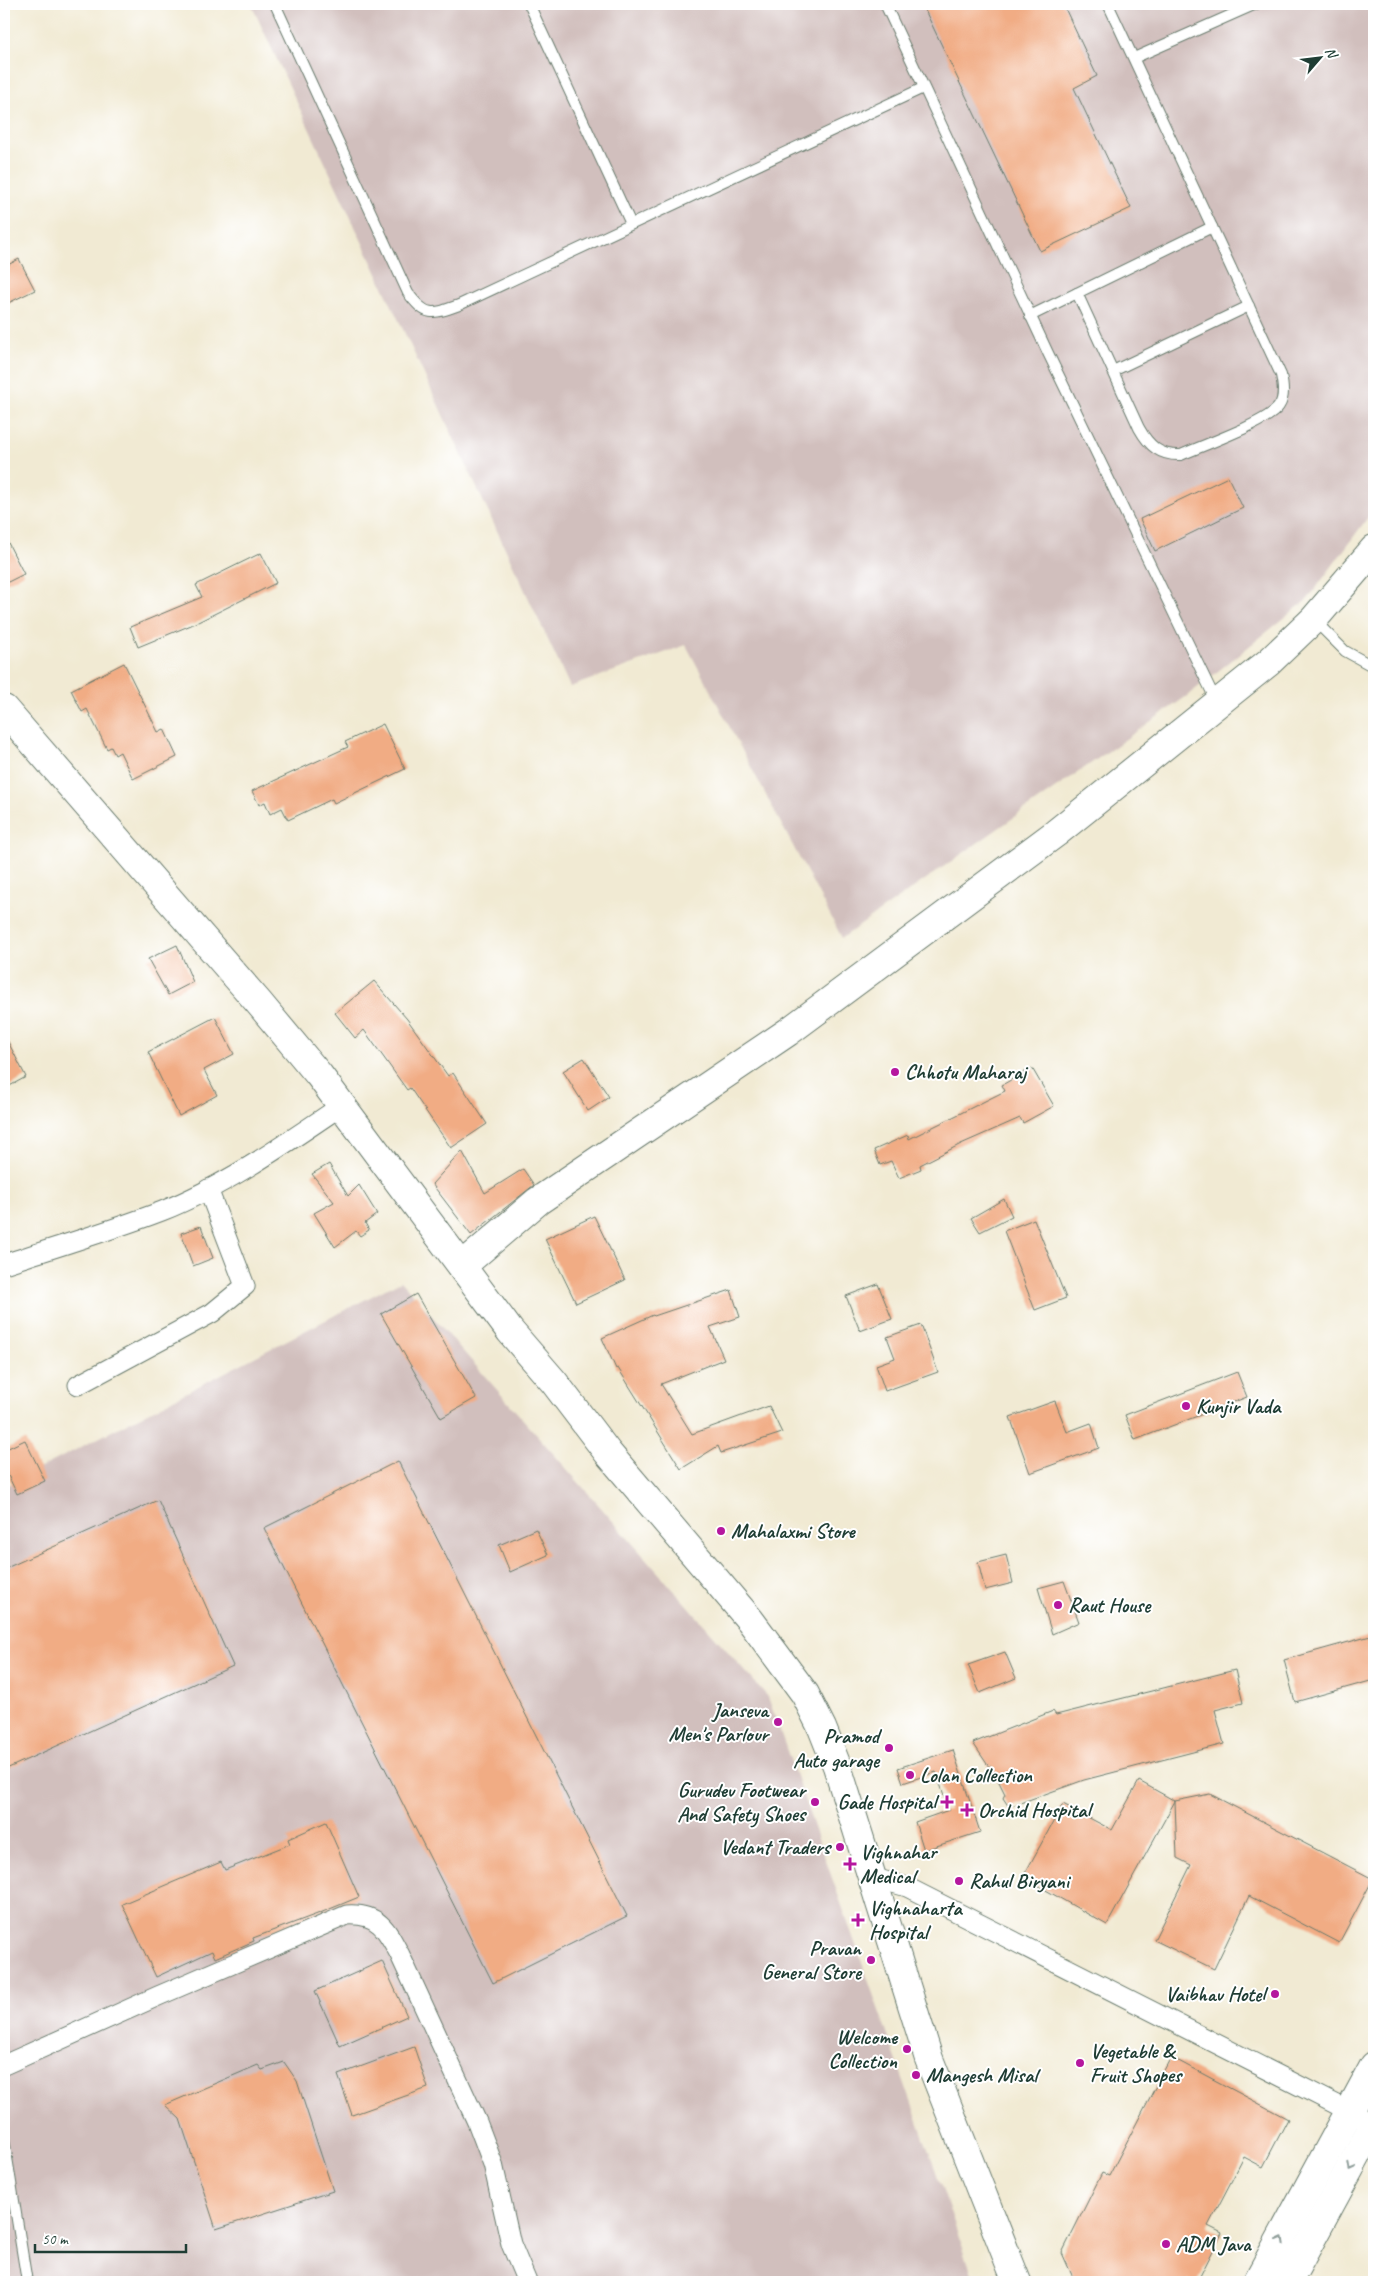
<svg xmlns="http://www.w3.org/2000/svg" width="1378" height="2286" viewBox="0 0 1378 2286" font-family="Caveat,sans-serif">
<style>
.industrial{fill:#d1bfbd}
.building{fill:#f1ac84}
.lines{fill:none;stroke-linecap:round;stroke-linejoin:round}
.lane-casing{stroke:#687a6c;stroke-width:12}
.street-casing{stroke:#687a6c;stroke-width:21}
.secondary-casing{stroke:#687a6c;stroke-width:30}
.lane{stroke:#fff;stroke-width:10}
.street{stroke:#fff;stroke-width:19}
.secondary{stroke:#fff;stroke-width:28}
.oneway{stroke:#8f9e9a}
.poi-dot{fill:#b5179e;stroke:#fff;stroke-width:2}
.labels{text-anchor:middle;stroke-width:4;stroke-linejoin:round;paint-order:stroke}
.poi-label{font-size:21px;font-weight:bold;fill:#1f3d34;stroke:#fff;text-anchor:start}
</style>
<rect width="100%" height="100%" fill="#fff"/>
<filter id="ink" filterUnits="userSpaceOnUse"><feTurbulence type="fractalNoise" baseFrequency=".02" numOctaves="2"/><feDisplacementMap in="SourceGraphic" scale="10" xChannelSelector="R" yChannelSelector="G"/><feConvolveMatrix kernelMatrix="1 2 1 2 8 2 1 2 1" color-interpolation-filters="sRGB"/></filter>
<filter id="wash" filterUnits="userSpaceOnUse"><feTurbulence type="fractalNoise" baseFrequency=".0096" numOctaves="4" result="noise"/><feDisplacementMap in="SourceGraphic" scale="20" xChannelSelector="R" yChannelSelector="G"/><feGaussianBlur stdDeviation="1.12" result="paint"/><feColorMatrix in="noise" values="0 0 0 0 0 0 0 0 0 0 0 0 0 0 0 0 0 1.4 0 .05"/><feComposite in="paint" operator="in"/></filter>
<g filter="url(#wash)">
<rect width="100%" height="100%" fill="#f1ead3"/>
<g class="industrial">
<polygon points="251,4 1374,4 1374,509 1308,599 1187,696 842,938 686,645 570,687"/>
<polygon points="401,1281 768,1697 975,2282 4,2282 4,1487"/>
</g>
<g id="blocks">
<g class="building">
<polygon points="922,4 1063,4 1097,76 1074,88 1131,208 1040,251"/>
<polygon points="19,259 35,290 4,305 4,267"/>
<polygon points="1228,477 1243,508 1155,551 1140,519"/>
<polygon points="4,535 24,574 4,584"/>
<polygon points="261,553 276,583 196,623 138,647 130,627 202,597 196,585"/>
<polygon points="124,663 158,732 164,729 177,757 133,779 120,752 115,755 111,747 107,749 87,709 82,712 71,690"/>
<polygon points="383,724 405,769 334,803 332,799 288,820 282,808 270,814 265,802 259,805 252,791 348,747 345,742"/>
<polygon points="177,945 193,982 168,995 148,959"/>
<polygon points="374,981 407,1019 448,1076 453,1073 487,1124 451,1148 410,1088 407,1090 364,1030 355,1038 335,1013"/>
<polygon points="215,1017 234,1054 204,1070 217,1095 179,1116 148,1052"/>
<polygon points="4,1034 26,1077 4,1089"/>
<polygon points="584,1058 609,1097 588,1111 563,1071"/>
<polygon points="1032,1068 1054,1106 1023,1123 1020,1118 961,1144 920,1165 921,1169 899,1178 891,1161 880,1165 874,1150 908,1135 909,1139 1005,1091 1002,1085"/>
<polygon points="462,1151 485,1193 523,1169 534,1185 471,1235 432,1184"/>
<polygon points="329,1164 348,1196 359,1185 377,1214 365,1223 369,1230 360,1236 356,1231 335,1247 314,1213 334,1202 312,1174"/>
<polygon points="1004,1199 1012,1216 980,1232 971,1218"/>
<polygon points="594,1216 625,1280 576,1303 545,1239"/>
<polygon points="1034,1219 1066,1298 1035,1310 1004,1231"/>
<polygon points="201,1226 213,1258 193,1266 181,1233"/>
<polygon points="878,1284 892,1319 860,1331 846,1296"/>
<polygon points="731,1290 740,1317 710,1327 724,1359 661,1384 692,1434 769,1406 782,1433 721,1453 718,1446 681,1469 618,1368 616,1369 602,1338 653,1315 654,1316"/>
<polygon points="416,1294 476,1398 441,1418 381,1314"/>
<polygon points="921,1325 938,1372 885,1391 876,1365 895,1358 887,1337"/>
<polygon points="1237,1372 1247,1397 1135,1440 1125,1415"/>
<polygon points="1055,1401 1067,1432 1091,1423 1099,1448 1030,1473 1010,1417"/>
<polygon points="25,1440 45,1481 17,1494 4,1467 4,1450"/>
<polygon points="398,1461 627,1916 493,1983 264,1528"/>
<polygon points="158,1500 233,1666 4,1770 4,1569"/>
<polygon points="536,1529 548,1555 510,1572 499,1545"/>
<polygon points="1006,1555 1013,1583 985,1590 978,1562"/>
<polygon points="1064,1581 1079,1622 1052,1634 1038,1588"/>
<polygon points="1374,1635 1374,1680 1295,1702 1284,1660"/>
<polygon points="1005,1652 1016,1678 980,1693 968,1665"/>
<polygon points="1235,1670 1243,1703 1215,1710 1224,1744 1084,1780 1009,1807 1003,1798 1005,1794 991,1766 989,1767 973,1743 1053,1711 1056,1715"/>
<polygon points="953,1750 980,1832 924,1850 915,1822 949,1810 936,1772 903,1783 898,1768"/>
<polygon points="1139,1781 1175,1801 1107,1925 1023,1877 1063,1804 1112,1830"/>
<polygon points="1210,1794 1373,1879 1339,1943 1249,1896 1214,1969 1154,1940 1191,1865 1177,1858 1175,1801"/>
<polygon points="326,1822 359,1897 320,1913 253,1938 254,1941 215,1958 212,1951 156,1977 122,1904 221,1862 225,1870 290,1844 288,1839"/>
<polygon points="382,1961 407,2016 340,2046 315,1991"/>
<polygon points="414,2047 428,2088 352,2115 338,2075"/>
<polygon points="1171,2057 1288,2119 1263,2167 1244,2157 1208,2226 1222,2233 1197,2282 1075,2282 1062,2253 1102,2173 1109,2176"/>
<polygon points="284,2062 297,2081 333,2191 216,2229 180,2119 165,2105 258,2065 262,2070"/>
</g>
</g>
</g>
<g filter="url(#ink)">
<use href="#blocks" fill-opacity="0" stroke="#687a6c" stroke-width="1"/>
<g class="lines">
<defs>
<g id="lane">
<path d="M275,4L408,293C426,317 432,315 459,305L923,88"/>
<polyline points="529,4 631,224"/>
<polyline points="885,4 1048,353 1217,703"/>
<polyline points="1134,58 1256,4"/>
<path d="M1077,293L1139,428C1149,446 1160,456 1181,455C1201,446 1269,422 1279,406C1285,397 1283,385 1281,375L1108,4"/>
<polyline points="1030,316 1212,227"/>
<polyline points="1113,371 1249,306"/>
<polyline points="1314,620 1345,651 1374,667"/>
<polyline points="4,2139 27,2282"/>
</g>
<g id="street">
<path d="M4,1264C56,1247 110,1231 162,1211C225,1186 285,1144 341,1106"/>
<polyline points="78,1385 212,1313 245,1286 208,1189"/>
<polyline points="871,1877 907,1887 1361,2117"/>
<path d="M4,2065L158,1996L347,1915C379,1913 387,1930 400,1955L477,2122L493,2164L511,2244L527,2282"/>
</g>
<g id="secondary">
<polyline points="4,709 259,1003 319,1075 510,1331 554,1382 608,1453 750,1620 805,1694 822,1728 837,1766 929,2059 1017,2282"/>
<polyline points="462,1266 538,1201 788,1032 1056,833 1269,662 1314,619 1374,549"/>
<polyline points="1257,2282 1374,2066"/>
<polyline points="1288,2282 1374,2124"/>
</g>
</defs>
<use href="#lane" class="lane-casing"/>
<use href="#street" class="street-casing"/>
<use href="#secondary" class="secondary-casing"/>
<use href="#lane" class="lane"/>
<use href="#street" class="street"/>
<use href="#secondary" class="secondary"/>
</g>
<defs><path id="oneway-chevron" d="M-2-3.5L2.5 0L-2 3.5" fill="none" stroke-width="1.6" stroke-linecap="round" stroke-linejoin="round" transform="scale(1.25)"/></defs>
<g class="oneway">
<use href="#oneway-chevron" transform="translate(1351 2167) rotate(118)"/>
<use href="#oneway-chevron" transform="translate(1281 2240) rotate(-61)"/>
</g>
</g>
<g class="poi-dot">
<circle cx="895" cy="1072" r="5"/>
<circle cx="1186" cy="1406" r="5"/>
<circle cx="721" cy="1531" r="5"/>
<circle cx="1058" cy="1605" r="5"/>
<circle cx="778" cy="1722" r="5"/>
<circle cx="889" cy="1748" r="5"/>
<circle cx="910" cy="1775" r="5"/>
<circle cx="815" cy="1802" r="5"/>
<path d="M944.5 1794.5h5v5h5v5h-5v5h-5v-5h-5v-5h5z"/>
<path d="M964.5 1802.5h5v5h5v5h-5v5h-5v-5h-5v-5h5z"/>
<circle cx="840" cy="1847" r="5"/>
<path d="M847.5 1856.5h5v5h5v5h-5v5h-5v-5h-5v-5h5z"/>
<circle cx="959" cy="1881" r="5"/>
<path d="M855.5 1912.5h5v5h5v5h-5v5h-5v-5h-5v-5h5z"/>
<circle cx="871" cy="1960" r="5"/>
<circle cx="1275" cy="1994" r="5"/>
<circle cx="907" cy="2049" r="5"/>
<circle cx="1080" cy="2063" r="5"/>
<circle cx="916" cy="2075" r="5"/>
<circle cx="1166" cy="2244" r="5"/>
</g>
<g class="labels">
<g class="poi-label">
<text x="905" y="1079">Chhotu Maharaj</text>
<text x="1196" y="1413">Kunjir Vada</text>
<text x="731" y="1538">Mahalaxmi Store</text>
<text x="1068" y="1612">Raut House</text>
<text x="768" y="1717" text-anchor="end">Janseva<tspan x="768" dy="24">Men's Parlour</tspan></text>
<text x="879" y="1743" text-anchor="end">Pramod<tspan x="879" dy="24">Auto garage</tspan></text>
<text x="920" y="1782">Lolan Collection</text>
<text x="805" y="1797" text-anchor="end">Gurudev Footwear<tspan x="805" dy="24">And Safety Shoes</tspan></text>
<text x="936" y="1809" text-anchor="end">Gade Hospital</text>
<text x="978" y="1817">Orchid Hospital</text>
<text x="830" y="1854" text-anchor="end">Vedant Traders</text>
<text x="860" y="1859">Vighnahar<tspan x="860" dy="24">Medical</tspan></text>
<text x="969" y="1888">Rahul Biryani</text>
<text x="869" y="1915">Vighnaharta<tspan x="869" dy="24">Hospital</tspan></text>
<text x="861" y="1955" text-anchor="end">Pravan<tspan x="861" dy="24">General Store</tspan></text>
<text x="1265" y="2001" text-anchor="end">Vaibhav Hotel</text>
<text x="897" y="2044" text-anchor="end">Welcome<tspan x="897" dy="24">Collection</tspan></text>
<text x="1090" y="2058">Vegetable &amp;<tspan x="1090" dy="24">Fruit Shopes</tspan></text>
<text x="926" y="2082">Mangesh Misal</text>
<text x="1176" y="2251">ADM Java</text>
</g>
</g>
<rect width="1378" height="2286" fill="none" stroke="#fff" stroke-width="20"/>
<g transform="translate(1320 58) rotate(62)" stroke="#ffffff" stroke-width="4" paint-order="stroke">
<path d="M0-4L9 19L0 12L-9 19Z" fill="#1f3d34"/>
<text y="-8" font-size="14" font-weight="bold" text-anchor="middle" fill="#1f3d34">N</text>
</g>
<path d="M35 2244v8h151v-8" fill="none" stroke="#1f3d34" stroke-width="2.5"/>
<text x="42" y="2244" font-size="15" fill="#1f3d34" stroke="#ffffff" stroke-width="4" paint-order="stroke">50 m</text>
</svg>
